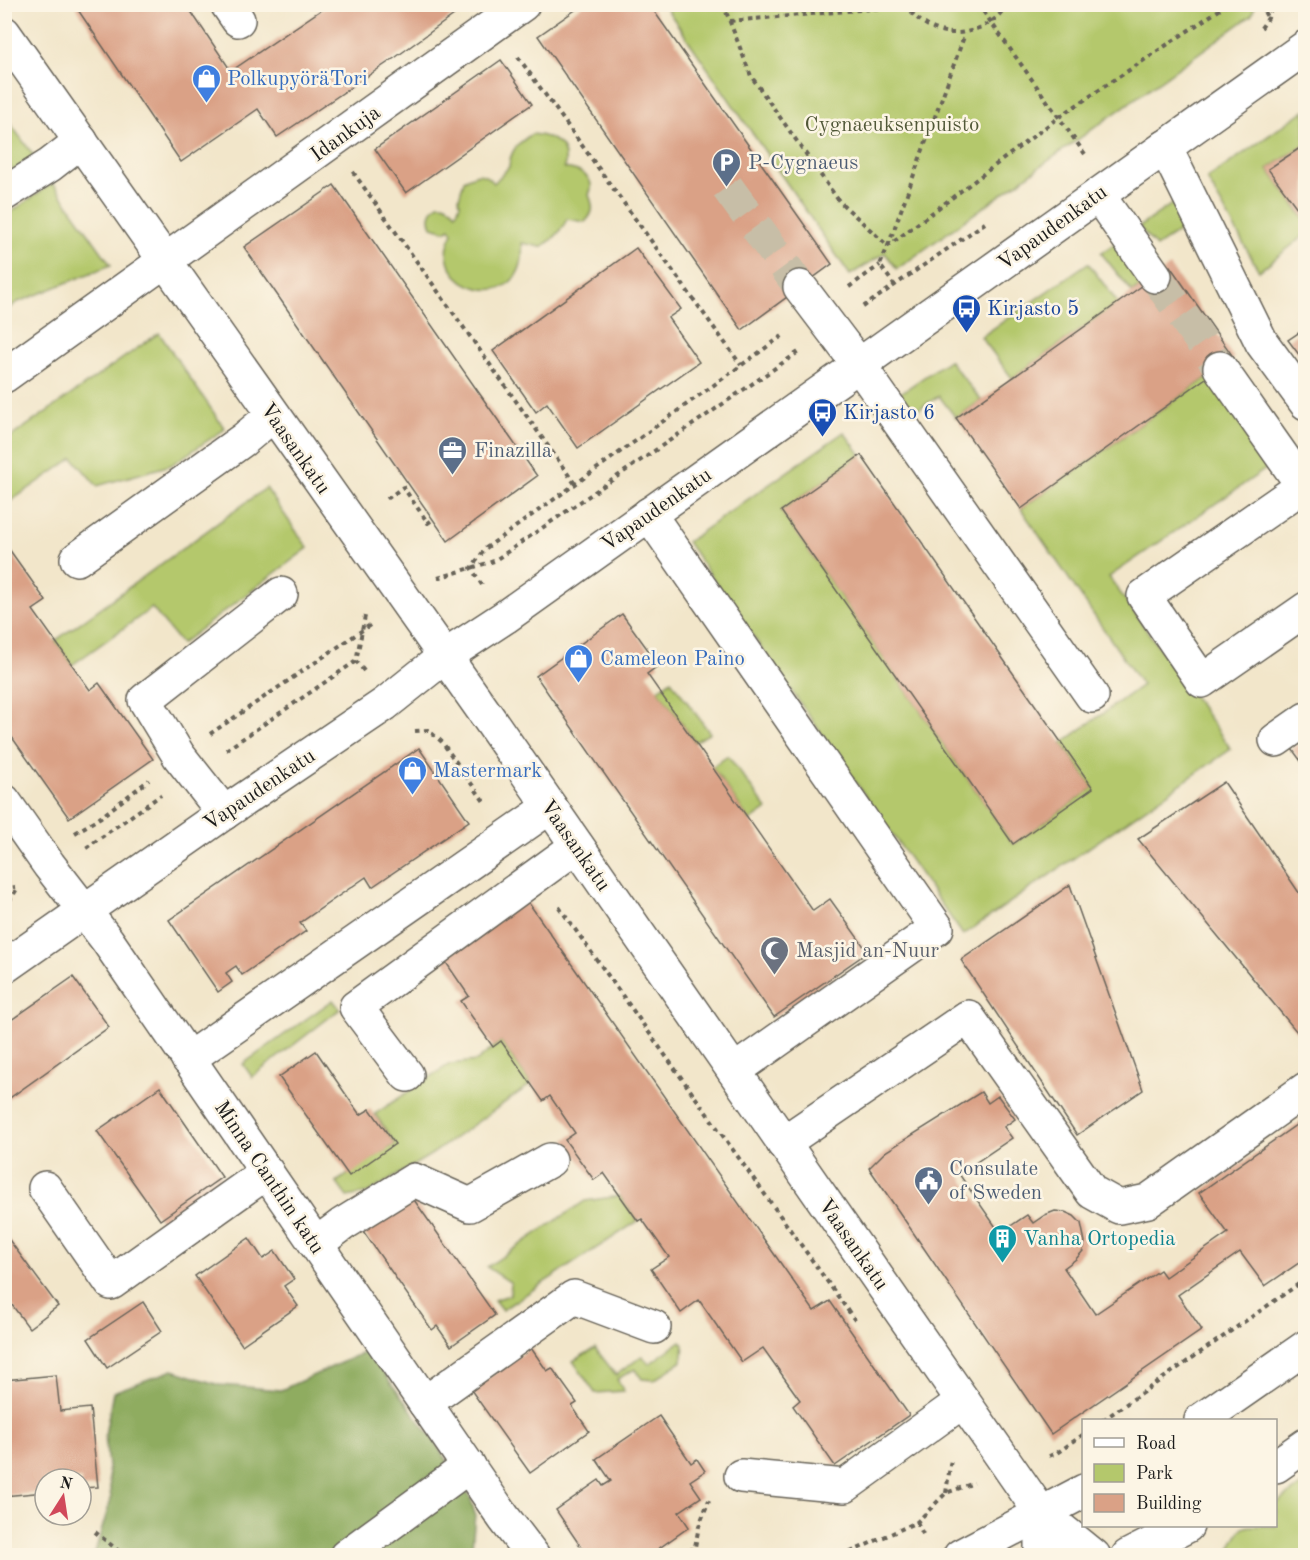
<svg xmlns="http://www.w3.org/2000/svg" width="1310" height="1560" viewBox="0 0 1310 1560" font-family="'Old Standard TT',serif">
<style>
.green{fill:#b4c86c;stroke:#687244;stroke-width:1.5}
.forest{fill:#8fac60;stroke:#56643e;stroke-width:1.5}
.building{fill:#daa186}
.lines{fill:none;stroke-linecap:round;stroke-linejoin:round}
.minor-tunnel{stroke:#c7bea7;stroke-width:33;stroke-dasharray:33 16;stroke-linecap:butt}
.minor-casing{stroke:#676359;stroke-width:36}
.major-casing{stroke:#676359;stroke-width:36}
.path{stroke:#676359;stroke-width:4;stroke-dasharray:4.5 4.5;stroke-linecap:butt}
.minor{stroke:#fff;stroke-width:33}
.major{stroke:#fff;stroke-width:33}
.labels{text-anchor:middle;stroke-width:5;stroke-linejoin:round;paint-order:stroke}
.shop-label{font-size:21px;fill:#366cbe;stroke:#fcf5e5;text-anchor:start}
.park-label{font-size:21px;fill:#515838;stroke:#fcf5e5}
.street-label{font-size:21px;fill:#1c1c1c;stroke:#fcf5e5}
.service-label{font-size:21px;fill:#4e5e75;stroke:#fcf5e5;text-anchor:start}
.transit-label{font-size:21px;fill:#164399;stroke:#fcf5e5;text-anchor:start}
.worship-label{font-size:21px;fill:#5b616d;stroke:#fcf5e5;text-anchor:start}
.culture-label{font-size:21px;fill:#0d838f;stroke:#fcf5e5;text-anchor:start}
</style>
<rect width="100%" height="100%" fill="#fcf5e5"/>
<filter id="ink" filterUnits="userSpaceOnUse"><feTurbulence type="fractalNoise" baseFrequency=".0167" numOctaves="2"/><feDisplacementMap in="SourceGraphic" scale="12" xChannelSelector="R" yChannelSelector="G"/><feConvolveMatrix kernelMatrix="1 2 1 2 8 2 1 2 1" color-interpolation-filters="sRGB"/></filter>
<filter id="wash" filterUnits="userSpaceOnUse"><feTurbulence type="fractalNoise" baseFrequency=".008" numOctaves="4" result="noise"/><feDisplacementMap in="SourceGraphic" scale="24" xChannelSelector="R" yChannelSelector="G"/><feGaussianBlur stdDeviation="1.35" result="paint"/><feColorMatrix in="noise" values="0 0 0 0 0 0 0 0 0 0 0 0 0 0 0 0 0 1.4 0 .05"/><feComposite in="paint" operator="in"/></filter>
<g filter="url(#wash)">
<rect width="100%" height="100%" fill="#f2e6ca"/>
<g class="green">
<polygon points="664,5 1255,5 1252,15 897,269 885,253 850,275"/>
<polygon points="1305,110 1305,144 1268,169 1305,220 1305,235 1259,271 1207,179"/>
<polygon points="4,115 34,156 13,171 5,158"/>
<path d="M532,134C553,136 570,145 564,168C580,170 597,177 589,195C594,207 594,213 585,222L567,219C561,232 554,239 541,247L522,243C529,321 422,289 453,233L450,228L445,231L432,227C428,217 430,211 438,204C446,203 450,207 456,213L460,204L459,198L464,180C478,172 484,172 494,183L509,167C510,150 518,143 532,134Z"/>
<polygon points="53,183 111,265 16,303 5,312 5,216"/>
<polygon points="1179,199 1188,225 1156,247 1139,227"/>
<polygon points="1117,242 1146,283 1132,292 1101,253"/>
<polygon points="1088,263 1118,303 1012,378 981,337"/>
<polygon points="159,333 225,429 171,465 97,486 73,458 5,505 5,441"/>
<polygon points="949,360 981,400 956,418 939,396 908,416 895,397"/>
<polygon points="1208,377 1273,464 1109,577 1231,749 963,935 687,542 844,432 861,455 781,511 1013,844 1093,788 1062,743 1142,685 1021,509"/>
<polygon points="266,488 308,548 181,644 152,608 72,665 55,641"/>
<polygon points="671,680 710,733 695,742 658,690"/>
<polygon points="728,756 767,809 750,821 712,767"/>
<polygon points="333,1000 340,1009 252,1077 243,1064"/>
<polygon points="501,1041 531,1084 432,1154 368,1193 347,1197 336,1182 395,1144 375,1114 450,1064 477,1061"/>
<polygon points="620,1196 638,1221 502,1310 494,1300 510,1295 511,1283 487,1267 585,1201"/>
<polygon points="681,1341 684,1345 682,1361 654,1380 642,1379 635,1369 617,1379 624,1391 595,1393 573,1361 595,1348 616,1375 642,1356 649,1364"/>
<path d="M1305,1483V1555H1227C1244,1521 1238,1526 1276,1526V1504Z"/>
</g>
<polygon class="forest" points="367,1351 430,1435 470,1496 475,1514 472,1547 461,1555 89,1556 95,1552 111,1499 105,1435 113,1392 173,1370 219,1385 281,1390"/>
<g id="blocks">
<g class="building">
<polygon points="74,4 186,4 231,71 330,4 469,4 396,57 277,137 258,109 181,162"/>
<polygon points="584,4 649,4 832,264 742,330 538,36"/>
<polygon points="501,60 532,104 406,193 375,149"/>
<polygon points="1306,144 1306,220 1268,169"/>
<polygon points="334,185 537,476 448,541 244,247"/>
<polygon points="636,248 681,309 668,318 699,362 578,448 547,403 536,412 493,351"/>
<polygon points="1170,266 1234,358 1021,509 956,418"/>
<polygon points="1306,328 1306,364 1288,340"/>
<polygon points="861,455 1093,788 1013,844 781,511"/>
<polygon points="4,542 46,601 33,610 90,690 99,683 153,759 69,818 4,726"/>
<polygon points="622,614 659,665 647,674 813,911 830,899 868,952 774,1017 536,676"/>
<polygon points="1306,740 1306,768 1292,749"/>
<polygon points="419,748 469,821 372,887 366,877 300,923 306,931 242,975 236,966 226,973 232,982 218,992 169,920"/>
<polygon points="1224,782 1306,903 1306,1043 1138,839"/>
<polygon points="1070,885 1143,1090 1077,1135 961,960"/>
<polygon points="526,899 814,1311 830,1301 909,1415 835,1466 793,1406 800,1400 763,1348 742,1362 699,1300 681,1313 651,1269 669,1257 642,1219 638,1221 604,1173 594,1180 565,1140 575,1133 550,1096 543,1101 501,1041 493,1047 461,1001 469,996 443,958"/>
<polygon points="73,977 109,1027 4,1102 4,1025"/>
<polygon points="316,1051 360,1115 370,1109 395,1144 349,1176 279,1077"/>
<polygon points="160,1087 222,1177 160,1220 97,1131"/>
<polygon points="981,1092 988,1103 998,1096 1015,1119 1004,1127 1012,1138 959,1174 1000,1233 1027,1215 1033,1223 1045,1215 1055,1211 1065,1212 1074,1216 1081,1223 1085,1242 1083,1251 1076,1259 1064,1268 1095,1314 1160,1270 1165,1277 1228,1233 1199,1193 1306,1118 1306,1258 1265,1286 1240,1252 1178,1295 1202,1330 1051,1434 869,1168 885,1152"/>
<polygon points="412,1197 495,1315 451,1346 437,1326 432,1330 363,1231"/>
<polygon points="4,1233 58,1306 29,1328 12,1305 4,1310"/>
<polygon points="249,1238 263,1259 275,1251 294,1279 284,1286 298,1306 242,1345 195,1276"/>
<polygon points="143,1302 162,1331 107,1368 88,1339"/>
<polygon points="531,1348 547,1371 552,1368 577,1403 572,1406 589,1431 530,1473 471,1390"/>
<polygon points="56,1375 60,1411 90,1408 98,1487 81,1488 81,1479 45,1479 45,1492 4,1496 4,1380"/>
<polygon points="659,1416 691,1463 697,1459 705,1471 690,1481 701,1497 679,1512 689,1527 648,1556 622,1556 620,1553 616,1556 587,1556 556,1510 599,1480 603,1486 611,1481 596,1459"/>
</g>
</g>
</g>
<g filter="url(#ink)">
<use href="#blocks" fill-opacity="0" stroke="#676359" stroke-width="1.5"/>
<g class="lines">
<g class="minor-tunnel">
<polyline points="727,187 800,287"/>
<polyline points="1155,276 1220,368"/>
</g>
<defs>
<g id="minor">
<polyline points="227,4 238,20"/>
<polyline points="1165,147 1262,343 1306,403"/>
<polyline points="4,194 50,165 81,141"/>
<polyline points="1098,195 1155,276"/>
<polyline points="800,287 859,365 1092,696"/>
<polyline points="1220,368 1303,486 1144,596 1202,681 1306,609"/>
<polyline points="4,376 523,4"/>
<polyline points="649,514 937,928 734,1071"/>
<polyline points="77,559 243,440 273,415"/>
<polyline points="1276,740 1306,719"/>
<polyline points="4,801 49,865 107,940 504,1518 533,1556"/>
<polyline points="224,813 179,756 145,700 281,594"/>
<polyline points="4,967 224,813 385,704 444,657 505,617 1306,47"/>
<polyline points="188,1059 550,807"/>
<polyline points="407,1075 356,1007 577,846"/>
<polyline points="783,1143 968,1017 1092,1192 1119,1207 1148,1201 1306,1089"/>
<polyline points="45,1188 111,1283 267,1172"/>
<polyline points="316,1244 343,1224 414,1180 470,1205 550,1160"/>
<polyline points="425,1403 574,1297 654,1327"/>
<polyline points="741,1476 845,1486 963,1401"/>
<polyline points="346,1556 469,1466"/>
</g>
<g id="major">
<polyline points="4,33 485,713 1041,1513 1094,1556"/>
<polyline points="1201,1420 1306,1347"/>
<polyline points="1276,1466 1306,1445"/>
<polyline points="960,1556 1084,1491"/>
<polyline points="1041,1556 1041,1513"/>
<polyline points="1128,1556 1187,1526"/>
</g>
</defs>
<use href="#minor" class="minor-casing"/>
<use href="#major" class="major-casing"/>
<g class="path">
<polyline points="723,4 751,76 839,201 888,246 965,34"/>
<polyline points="942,4 959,7 968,4"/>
<polyline points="978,4 1085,154"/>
<polyline points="1260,4 1267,17"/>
<path d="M905,5C924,30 950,40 979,28C991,23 1001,16 1006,4"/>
<polyline points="730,21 906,6 909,4"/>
<polyline points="1261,28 1268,18 1272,4"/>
<polyline points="518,57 741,365"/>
<polyline points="353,172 575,484"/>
<polyline points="895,286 880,265 888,246 1059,117 1228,4"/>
<polyline points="849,287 880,265"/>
<polyline points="863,307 985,223"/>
<polyline points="387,499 403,487 428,523 432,520"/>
<polyline points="438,578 494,561 800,351"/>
<polyline points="482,585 471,568 486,548 785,334"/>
<polyline points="364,671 356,661 365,616 364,613"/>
<polyline points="415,731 428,730 442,742 485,803"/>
<polyline points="210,734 373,623"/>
<polyline points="226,750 356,661"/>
<polyline points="75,833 101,817 149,780"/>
<polyline points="86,848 161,795"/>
<polyline points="4,889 15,887"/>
<polyline points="559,907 857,1323"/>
<polyline points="4,909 17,889"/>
<polyline points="1103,1420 1306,1279"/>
<polyline points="1049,1456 1057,1453 1084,1434"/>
<polyline points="946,1493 951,1459"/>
<polyline points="917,1522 925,1538"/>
<polyline points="95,1532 125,1556"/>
<polyline points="681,1556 695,1547 699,1526 709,1500"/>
<polyline points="842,1556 917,1522 946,1493 974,1483"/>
</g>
<use href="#minor" class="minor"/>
<use href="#major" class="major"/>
</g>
</g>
<defs>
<symbol id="shop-pin" viewBox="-11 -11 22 30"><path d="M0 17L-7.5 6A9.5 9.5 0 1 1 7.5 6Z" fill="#3f7fe0" stroke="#fcf5e5"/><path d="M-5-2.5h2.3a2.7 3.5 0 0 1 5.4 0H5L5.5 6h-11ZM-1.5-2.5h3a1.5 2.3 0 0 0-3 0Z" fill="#fff"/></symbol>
<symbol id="parking-pin" viewBox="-11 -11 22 30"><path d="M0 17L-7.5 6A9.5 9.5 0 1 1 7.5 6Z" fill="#5c6f8a" stroke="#fcf5e5"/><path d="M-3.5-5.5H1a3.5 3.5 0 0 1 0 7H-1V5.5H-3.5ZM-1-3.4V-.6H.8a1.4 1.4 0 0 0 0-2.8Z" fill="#fff"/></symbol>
<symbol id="bus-pin" viewBox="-11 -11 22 30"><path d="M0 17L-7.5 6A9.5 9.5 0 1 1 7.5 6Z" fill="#1a4fb4" stroke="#fcf5e5"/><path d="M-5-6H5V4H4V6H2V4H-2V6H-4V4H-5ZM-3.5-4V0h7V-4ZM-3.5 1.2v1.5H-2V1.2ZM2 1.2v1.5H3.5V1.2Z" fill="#fff"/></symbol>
<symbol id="office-pin" viewBox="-11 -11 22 30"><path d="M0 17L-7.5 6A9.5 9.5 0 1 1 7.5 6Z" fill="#5c6f8a" stroke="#fcf5e5"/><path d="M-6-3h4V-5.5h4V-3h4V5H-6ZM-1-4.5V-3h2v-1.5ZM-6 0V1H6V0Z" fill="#fff"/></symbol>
<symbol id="mosque-pin" viewBox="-11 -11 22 30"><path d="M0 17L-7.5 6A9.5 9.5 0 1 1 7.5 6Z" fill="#6b7280" stroke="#fcf5e5"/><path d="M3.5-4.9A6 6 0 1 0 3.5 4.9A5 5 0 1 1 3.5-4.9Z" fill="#fff"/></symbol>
<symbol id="civic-pin" viewBox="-11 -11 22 30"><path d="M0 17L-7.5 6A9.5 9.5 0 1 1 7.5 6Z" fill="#5c6f8a" stroke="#fcf5e5"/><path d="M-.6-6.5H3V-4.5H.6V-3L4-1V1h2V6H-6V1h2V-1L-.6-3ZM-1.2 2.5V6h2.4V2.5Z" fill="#fff"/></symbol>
<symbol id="building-pin" viewBox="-11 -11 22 30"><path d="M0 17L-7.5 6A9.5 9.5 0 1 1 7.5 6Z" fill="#0f9aa8" stroke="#fcf5e5"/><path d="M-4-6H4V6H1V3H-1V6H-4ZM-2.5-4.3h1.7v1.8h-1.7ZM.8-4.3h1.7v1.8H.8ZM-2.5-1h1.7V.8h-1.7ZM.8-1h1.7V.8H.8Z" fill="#fff"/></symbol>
</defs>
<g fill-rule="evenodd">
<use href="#shop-pin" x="190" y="62" width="33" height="45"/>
<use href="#parking-pin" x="710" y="146" width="33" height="45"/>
<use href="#bus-pin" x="950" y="292" width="33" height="45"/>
<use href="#bus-pin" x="806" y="396" width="33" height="45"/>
<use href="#office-pin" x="436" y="434" width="33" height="45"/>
<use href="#shop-pin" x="562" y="642" width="33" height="45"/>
<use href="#shop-pin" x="396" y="754" width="33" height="45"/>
<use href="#mosque-pin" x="758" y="934" width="33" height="45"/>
<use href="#civic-pin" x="912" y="1164" width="33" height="45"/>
<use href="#building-pin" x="986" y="1222" width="33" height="45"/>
</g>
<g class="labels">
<g class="shop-label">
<text x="227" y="85">PolkupyöräTori</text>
<text x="600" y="665">Cameleon Paino</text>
<text x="433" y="777">Mastermark</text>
</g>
<g class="park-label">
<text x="892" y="131">Cygnaeuksenpuisto</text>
</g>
<g class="street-label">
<text transform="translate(345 133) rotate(-36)" y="7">Idankuja</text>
<text transform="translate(1052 227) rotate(-36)" y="7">Vapaudenkatu</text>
<text transform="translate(296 448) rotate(55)" y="7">Vaasankatu</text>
<text transform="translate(656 509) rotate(-35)" y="7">Vapaudenkatu</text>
<text transform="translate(259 789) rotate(-34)" y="7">Vapaudenkatu</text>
<text transform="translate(576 845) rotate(55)" y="7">Vaasankatu</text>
<text transform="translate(270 1177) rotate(56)" y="7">Minna Canthin katu</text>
<text transform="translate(854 1244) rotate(55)" y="7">Vaasankatu</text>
</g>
<g class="service-label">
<text x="748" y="169">P-Cygnaeus</text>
<text x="474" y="457">Finazilla</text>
<text x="949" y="1175">Consulate<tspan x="949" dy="24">of Sweden</tspan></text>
</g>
<g class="transit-label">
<text x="987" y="315">Kirjasto 5</text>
<text x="843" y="419">Kirjasto 6</text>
</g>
<g class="worship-label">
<text x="796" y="957">Masjid an-Nuur</text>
</g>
<g class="culture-label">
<text x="1023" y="1245">Vanha Ortopedia</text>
</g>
</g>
<rect width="1310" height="1560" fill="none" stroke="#fcf5e5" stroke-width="24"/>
<rect x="1082" y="1419" width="195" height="108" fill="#fcf5e5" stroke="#a29e95" stroke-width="1.5"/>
<rect x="1094" y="1438" width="30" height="9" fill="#ffffff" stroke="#a29e95" stroke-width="1.5"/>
<text x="1136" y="1449" font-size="18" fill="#1c1c1c">Road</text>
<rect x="1094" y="1464" width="30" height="18" fill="#b4c86c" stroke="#a29e95" stroke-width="1.5"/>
<text x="1136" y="1479" font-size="18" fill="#1c1c1c">Park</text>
<rect x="1094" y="1494" width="30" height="18" fill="#daa186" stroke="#a29e95" stroke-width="1.5"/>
<text x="1136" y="1509" font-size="18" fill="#1c1c1c">Building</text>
<g transform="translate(63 1497) rotate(12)"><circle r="28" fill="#fcf5e5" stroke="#a29e95" stroke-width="1.5"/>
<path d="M0-4.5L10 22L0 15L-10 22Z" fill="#d1495b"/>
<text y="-9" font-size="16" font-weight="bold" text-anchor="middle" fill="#1c1c1c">N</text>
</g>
</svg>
